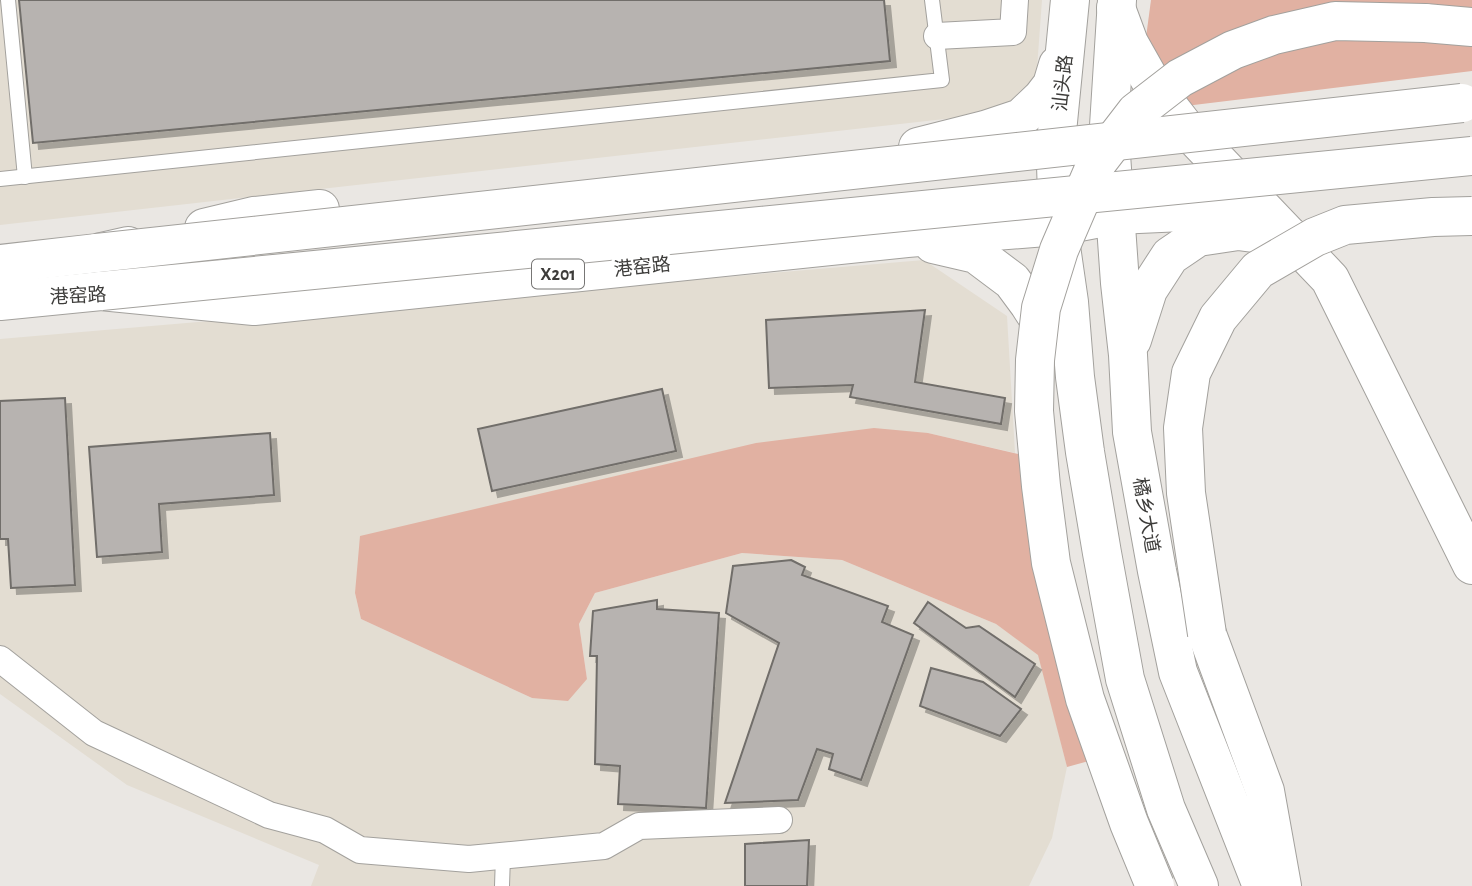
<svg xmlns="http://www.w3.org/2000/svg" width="1472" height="886" viewBox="0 0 1472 886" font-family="'Alegreya Sans','Noto Sans SC',sans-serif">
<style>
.built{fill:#e3ddd2}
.green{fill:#e1b1a2}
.building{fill:#b7b3b0;stroke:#716e6a;stroke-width:2;filter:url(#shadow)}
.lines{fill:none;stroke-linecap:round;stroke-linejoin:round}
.lane-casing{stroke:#a3a19d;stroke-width:16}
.street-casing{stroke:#a3a19d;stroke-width:28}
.secondary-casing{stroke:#a3a19d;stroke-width:40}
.primary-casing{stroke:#a3a19d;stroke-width:40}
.highway-casing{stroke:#a3a19d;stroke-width:40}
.lane{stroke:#fff;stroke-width:14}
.street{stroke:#fff;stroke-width:26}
.secondary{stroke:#fff;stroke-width:38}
.primary{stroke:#fff;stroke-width:38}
.highway{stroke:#fff;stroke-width:38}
.highway-bridge-casing{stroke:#a3a19d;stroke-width:40;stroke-linecap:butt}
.highway-bridge{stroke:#fff;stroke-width:38}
.labels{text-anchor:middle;stroke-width:6;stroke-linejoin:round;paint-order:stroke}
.shield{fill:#fff;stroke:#777675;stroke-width:2}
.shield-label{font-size:18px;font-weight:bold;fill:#3d3c3a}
.street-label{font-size:19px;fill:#3d3c3a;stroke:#fff}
</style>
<defs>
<filter id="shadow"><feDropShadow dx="6" dy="6" stdDeviation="0" flood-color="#0004"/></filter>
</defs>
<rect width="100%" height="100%" fill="#eae7e3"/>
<g class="built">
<polygon points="0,0 1042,0 1034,109 0,225"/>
<polygon points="924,260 1007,316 1015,453 928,433 355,593 361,619 532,698 587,679 579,624 595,593 742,553 842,560 996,624 1039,655 1067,767 1052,838 1029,886 311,886 319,865 127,785 0,694 0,339"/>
</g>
<g class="green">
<polygon points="1151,0 1472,0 1472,71 1136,112"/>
<polygon points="874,428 928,433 1031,457 1096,759 1067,767 1038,655 996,624 842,560 742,553 595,593 579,624 587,679 568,701 532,698 361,619 355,593 360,536 756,443"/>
</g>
<g class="building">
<polygon points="19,0 884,0 890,61 33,143"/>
<polygon points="925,310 915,382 1005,398 1001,424 850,397 853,385 769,388 766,320"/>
<polygon points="662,389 676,451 492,491 478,429"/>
<polygon points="65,398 75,585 11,588 8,539 0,539 0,401"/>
<polygon points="270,433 274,495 159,504 162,552 97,557 89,447"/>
<polygon points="791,560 805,567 802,575 888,606 882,622 913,635 861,780 829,769 833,754 817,749 798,800 725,803 779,643 726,613 733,566"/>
<polygon points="657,600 657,609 719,613 706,808 618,804 620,766 595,764 597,656 590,656 593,611"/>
<polygon points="928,602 966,628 979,626 1035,664 1015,697 914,623"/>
<polygon points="931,668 983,682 1021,709 1000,736 920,706"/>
<polygon points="809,840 807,886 745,886 745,844"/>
</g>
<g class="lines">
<defs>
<g id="lane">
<polyline points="8,0 25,177"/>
<polyline points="0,179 942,80 932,0"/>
<polyline points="502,886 503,856"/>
</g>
<g id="street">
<polyline points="937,36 1013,32 1015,0"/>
<polyline points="0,659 94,733 269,815 325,830 360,850 469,859 604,846 639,826 779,820"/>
</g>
<g id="secondary">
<polyline points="1116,8 1129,43 1155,89 1183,125 1330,279 1472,565"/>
<polyline points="1116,215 1183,212 1236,215 1270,229"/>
</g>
<g id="primary">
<polyline points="1070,0 1057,132 1056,165 1058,226 1069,302 1075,377 1085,452 1102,553 1125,679 1166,809 1199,886"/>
<polyline points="1117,0 1109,126 1120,283 1128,355 1132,432 1157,571 1178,672 1262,886"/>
<polyline points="918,147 985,130 1021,118 1042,98 1052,85 1058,65"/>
<polyline points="204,228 254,216 320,209"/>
<polyline points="933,244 976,254 1012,281 1029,304 1053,342"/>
<polyline points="0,264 97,253 128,246"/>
<polyline points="0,301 101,291 254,306 907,238 1058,226 1116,215"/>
<polyline points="1132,340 1148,290 1170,256 1198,237 1238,231 1292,238"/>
</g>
<g id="highway">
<polyline points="1425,23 1472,27"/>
<polyline points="1207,634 1265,791 1282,886"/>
</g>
</defs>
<use href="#lane" class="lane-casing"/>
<use href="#street" class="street-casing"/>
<use href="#secondary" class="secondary-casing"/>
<use href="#primary" class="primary-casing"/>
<use href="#highway" class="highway-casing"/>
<use href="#lane" class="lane"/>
<use href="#street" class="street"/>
<use href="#secondary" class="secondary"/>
<use href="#primary" class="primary"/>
<use href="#highway" class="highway"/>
<defs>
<g id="highway-bridge">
<polyline points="97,253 1462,103"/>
<polyline points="101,291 1472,156"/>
<polyline points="1207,634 1186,493 1183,428 1191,373 1218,318 1258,270 1315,237 1345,225 1433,217 1472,216"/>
<polyline points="1155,886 1129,823 1085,699 1051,563 1041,486 1034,411 1035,360 1041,308 1059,250 1096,164 1136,112 1180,78 1233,50 1274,35 1335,21 1425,23"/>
</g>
</defs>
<use href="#highway-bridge" class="highway-bridge-casing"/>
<use href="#highway-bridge" class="highway-bridge"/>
</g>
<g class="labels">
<rect class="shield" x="532" y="259.5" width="52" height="29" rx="5"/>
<g class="shield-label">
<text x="558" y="280">X201</text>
</g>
<g class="street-label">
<text transform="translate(1062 83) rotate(-84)" y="7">汕头路</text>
<text transform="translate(642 266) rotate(-6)" y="7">港窑路</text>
<text transform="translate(78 295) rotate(-3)" y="7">港窑路</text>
<text transform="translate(1147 515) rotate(80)" y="7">橘乡大道</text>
</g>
</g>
</svg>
